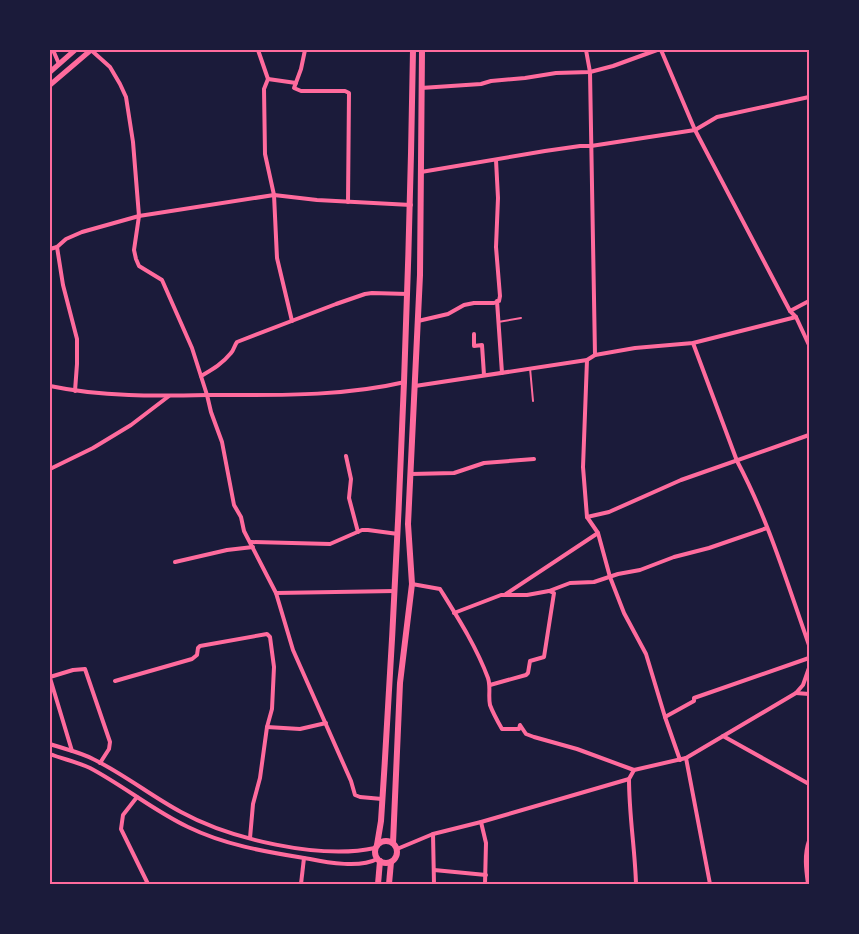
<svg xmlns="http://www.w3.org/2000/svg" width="859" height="934" viewBox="0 0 859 934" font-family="Literata,serif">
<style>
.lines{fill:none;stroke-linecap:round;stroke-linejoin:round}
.service{stroke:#ff6b9d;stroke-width:2}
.minor{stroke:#ff6b9d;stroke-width:4}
.secondary{stroke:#ff6b9d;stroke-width:5}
.trunk{stroke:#ff6b9d;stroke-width:6}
.neatline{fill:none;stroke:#ff6b9d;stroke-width:2}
</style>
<rect width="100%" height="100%" fill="#1b1b3a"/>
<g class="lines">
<g class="service">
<polyline points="498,322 521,318"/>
<polyline points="530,368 533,401"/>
</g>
<g class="minor">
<polyline points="53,50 59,64"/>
<polyline points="91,50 110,67 120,84 126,97 133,142 139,216 134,250 136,259 139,266 162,280 192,348 207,395 211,412 222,442 234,505 241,517 244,531 276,593 293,650 351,781 355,795 360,797 382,799"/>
<polyline points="258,50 268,79 264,89 265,154 274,195 277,258 292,321"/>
<polyline points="305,50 301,69 294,88 301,91 345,91 349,93 348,202"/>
<polyline points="586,50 590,72 595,355"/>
<polyline points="661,50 695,130 790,311 796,317 809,345"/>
<polyline points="268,79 296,83"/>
<polyline points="421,88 481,84 491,81 525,78 556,73 590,72 613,66 657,50"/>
<polyline points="421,172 545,151 580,146 591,146 695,130 717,117 809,97"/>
<polyline points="57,247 63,285 77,339 77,364 75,391"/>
<polyline points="50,249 57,247 66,239 82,232 139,216 274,195 317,200 411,205"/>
<polyline points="497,301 502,373"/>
<polyline points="790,311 809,301"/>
<polyline points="418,321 448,314 464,305 474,303 494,303 499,301 500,296 496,247 498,198 496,160"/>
<polyline points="474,334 474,346 482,345 484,375"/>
<path d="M693,343L737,461C768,519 787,583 809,645"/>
<polyline points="587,360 583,467 587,517 598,533 610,577 624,613 646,654 665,717 680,760"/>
<path d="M201,376C213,369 222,364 231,353C234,350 234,346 237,342L336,304L365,294L372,293L408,294"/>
<path d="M50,386C102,397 156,396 208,395C274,395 341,397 405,382"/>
<polyline points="415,386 587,360 595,355 635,348 693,343 796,317"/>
<polyline points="346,456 351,479 349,498 358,532"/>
<polyline points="50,469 93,448 131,425 169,396"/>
<polyline points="411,474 454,473 484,463 534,459"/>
<polyline points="587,517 609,512 681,480 809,435"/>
<polyline points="251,542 330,544 362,530 368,530 398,534"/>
<polyline points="175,562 227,550 253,547"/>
<path d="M412,584L440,589C458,618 476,646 488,678C491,687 488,696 490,705C493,713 498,722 502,729H519L520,725L526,734L534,737L577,749L634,770"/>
<polyline points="276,593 395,591"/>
<polyline points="506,594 598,533"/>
<polyline points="454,613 501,595 527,595 549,591 570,583 594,582 618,574 640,570 674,557 709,548 767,528"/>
<polyline points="50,677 73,670 85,669 110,742 109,749 100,763"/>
<polyline points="50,678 72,751"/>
<polyline points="115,681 192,659 197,655 198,648 200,646 267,634 270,637 274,667 272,709 267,727 260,778 253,804 250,838"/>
<polyline points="490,685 526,675 528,673 530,661 544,657 554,593 549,591"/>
<polyline points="796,693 809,694"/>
<polyline points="665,717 694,701 694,698 809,658"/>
<polyline points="267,727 300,729 326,723"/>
<polyline points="723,736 809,784"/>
<path d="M50,744C64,749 80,752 93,759C124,774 151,796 181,812C230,839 320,860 375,848"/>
<path d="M50,754C63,759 77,762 90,768C124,786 154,811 188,827C227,846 268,852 310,859C328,863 361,868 377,859"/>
<polyline points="686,758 710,884"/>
<path d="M629,779C629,815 635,849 636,884"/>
<polyline points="137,797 123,815 121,829 148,884"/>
<polyline points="481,822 486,843 485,884"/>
<polyline points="433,834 434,884"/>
<polyline points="397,849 433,834 481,822 629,779 634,770 686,758 796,693 803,685 809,668"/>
<polyline points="434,870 486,875"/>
<polyline points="301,884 304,858"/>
<path d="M808,884C806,869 804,855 809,841"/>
</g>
<g class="secondary">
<polyline points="50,72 75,50"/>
<polyline points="50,85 91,50"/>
</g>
<g class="trunk">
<circle cx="386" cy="852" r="11"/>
<polyline points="393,843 400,683 412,584 408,524 420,275 422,50"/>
<path d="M377,845L381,821C398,564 409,307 413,50"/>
<polyline points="378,884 380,861"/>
<polyline points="389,884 391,862"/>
</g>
</g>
<rect width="859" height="934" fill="none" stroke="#1b1b3a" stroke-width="102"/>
<rect x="51" y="51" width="757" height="832" class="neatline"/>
</svg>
